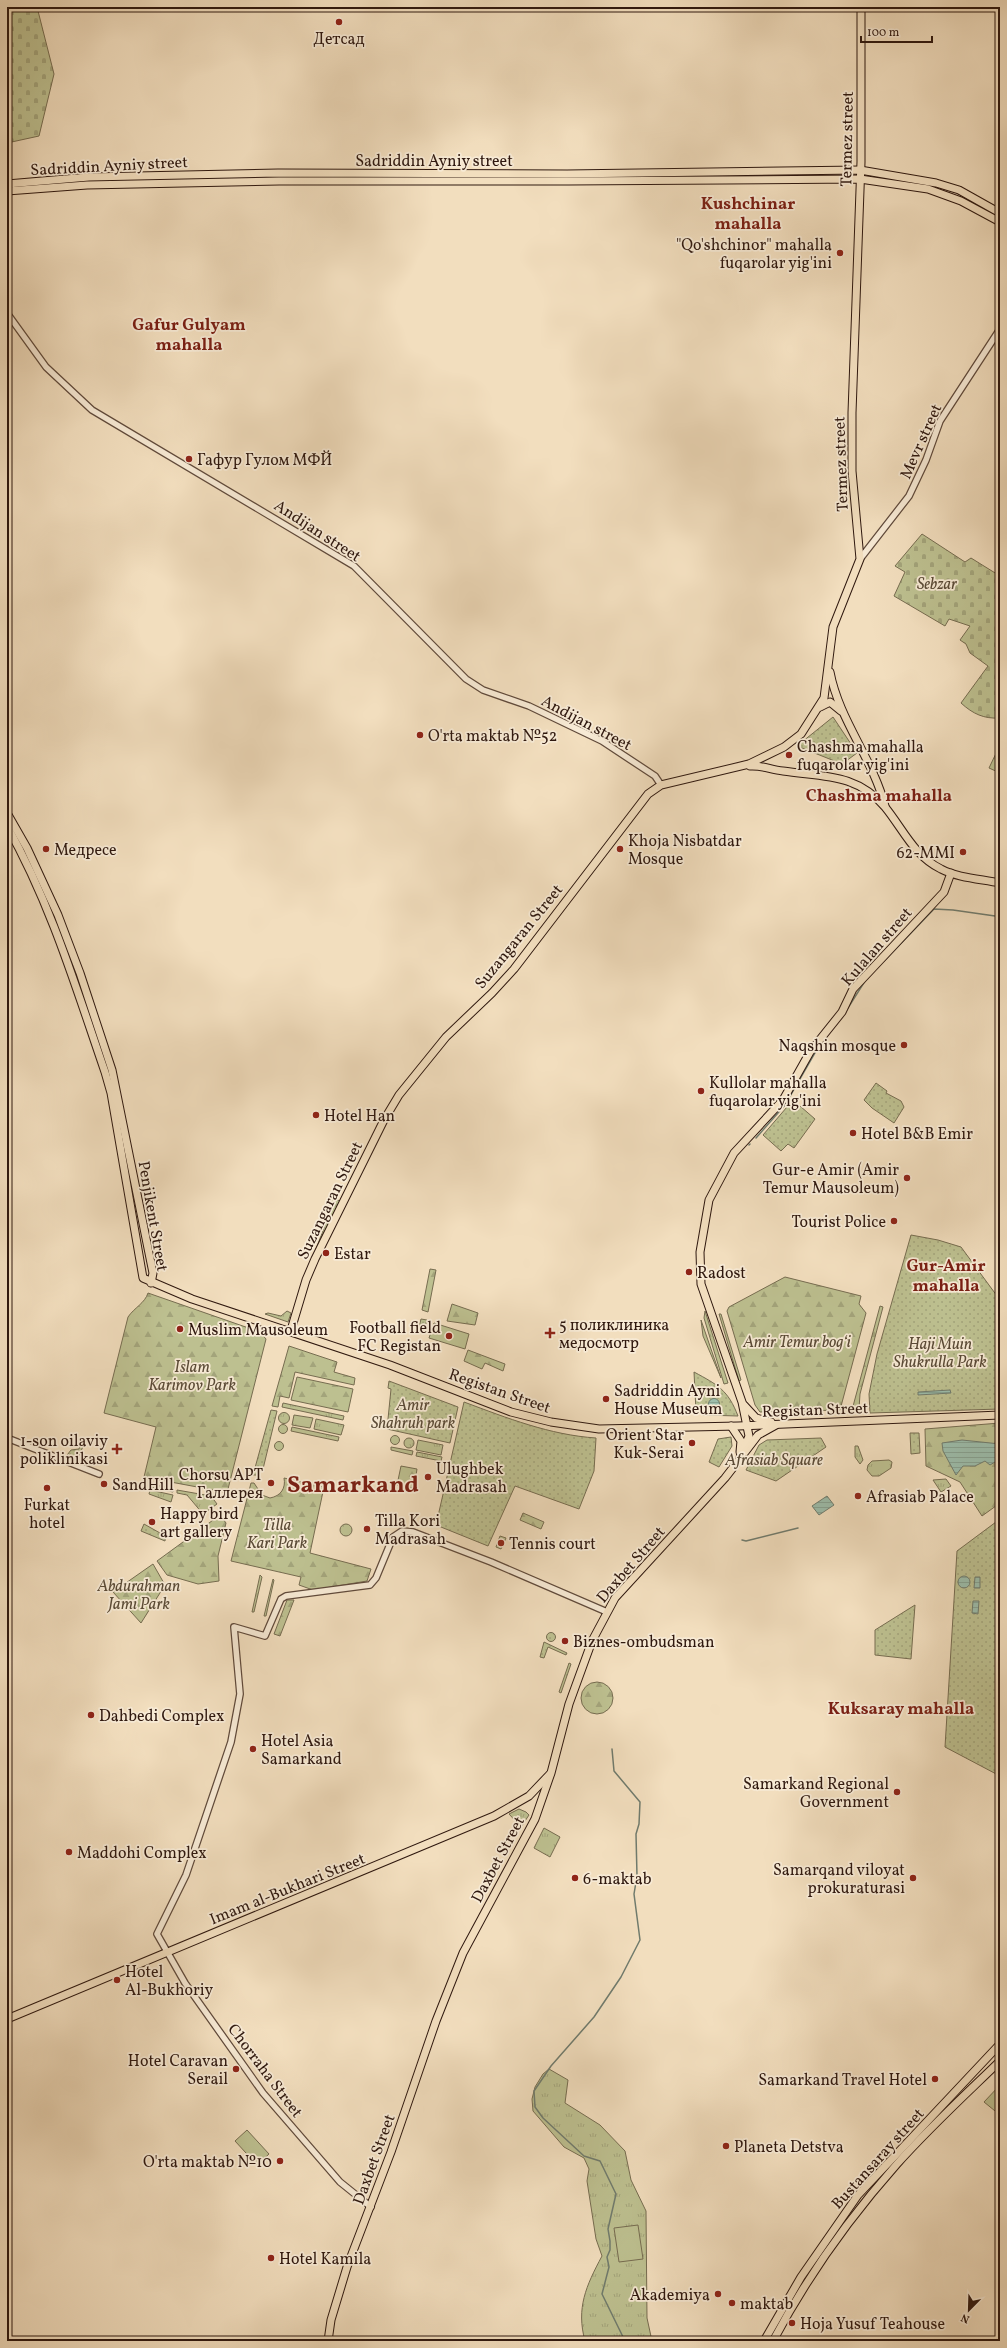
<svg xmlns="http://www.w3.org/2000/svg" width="1007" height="2348" viewBox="0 0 1007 2348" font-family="Vollkorn,serif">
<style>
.grass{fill:url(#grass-tufts);stroke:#766c50}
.forest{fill:url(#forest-firs);stroke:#766c50}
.cemetery{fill:url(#cemetery-stones);stroke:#766c50}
.park{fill:url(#park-dots);stroke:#766c50}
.pitch{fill:#bdc090;stroke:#766c50}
.water{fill:url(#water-rules);stroke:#707b6d}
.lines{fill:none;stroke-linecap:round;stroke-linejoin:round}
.stream{stroke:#707b6d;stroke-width:1.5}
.minor-casing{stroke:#604a3b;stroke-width:8}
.major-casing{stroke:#2f180f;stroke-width:9}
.minor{stroke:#f7ead5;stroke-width:5.5}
.major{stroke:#f2debe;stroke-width:7}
.poi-dot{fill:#8f2418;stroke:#f7ead5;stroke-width:1.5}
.labels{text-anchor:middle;stroke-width:3.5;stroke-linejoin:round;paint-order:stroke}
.poi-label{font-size:16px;fill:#2f180f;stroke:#f7ead5;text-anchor:start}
.street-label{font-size:16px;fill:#2f180f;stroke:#f7ead5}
.park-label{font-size:16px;font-style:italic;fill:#5a4a36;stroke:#f7ead5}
.neighbourhood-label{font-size:17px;font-weight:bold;fill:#7a1f14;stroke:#f7ead5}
.town-label{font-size:24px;font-weight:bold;fill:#7a1f14;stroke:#f7ead5}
</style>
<defs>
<pattern id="grass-tufts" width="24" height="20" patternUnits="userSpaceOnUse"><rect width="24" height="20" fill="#bdc090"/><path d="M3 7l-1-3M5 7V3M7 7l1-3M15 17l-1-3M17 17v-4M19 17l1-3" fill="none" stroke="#a3a47b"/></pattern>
<pattern id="forest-firs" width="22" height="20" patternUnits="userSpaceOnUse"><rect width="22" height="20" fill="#bdc090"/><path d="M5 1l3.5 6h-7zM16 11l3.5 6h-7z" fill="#a3a47b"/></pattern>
<pattern id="cemetery-stones" width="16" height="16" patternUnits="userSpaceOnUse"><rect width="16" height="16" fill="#bdc090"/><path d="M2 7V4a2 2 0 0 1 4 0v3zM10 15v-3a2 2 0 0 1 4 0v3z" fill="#a3a47b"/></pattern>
<pattern id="park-dots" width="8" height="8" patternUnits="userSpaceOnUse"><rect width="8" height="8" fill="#bdc090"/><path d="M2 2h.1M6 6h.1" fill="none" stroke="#a3a47b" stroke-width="1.8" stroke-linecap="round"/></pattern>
<pattern id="water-rules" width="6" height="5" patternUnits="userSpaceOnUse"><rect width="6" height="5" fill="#9cbdab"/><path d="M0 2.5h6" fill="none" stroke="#87a292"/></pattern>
</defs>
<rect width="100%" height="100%" fill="#f2debe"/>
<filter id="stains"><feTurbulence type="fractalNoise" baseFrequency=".005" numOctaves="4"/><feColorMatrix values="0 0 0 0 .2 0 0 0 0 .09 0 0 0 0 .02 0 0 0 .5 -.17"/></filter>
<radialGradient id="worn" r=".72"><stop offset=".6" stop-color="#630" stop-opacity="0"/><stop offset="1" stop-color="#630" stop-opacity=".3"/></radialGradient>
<g class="grass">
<polygon points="287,1311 291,1313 288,1322 265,1314 268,1313 281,1316"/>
<polygon points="705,1311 728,1383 724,1384 704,1318"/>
<polygon points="719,1314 721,1314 741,1380 739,1381"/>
<polygon points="701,1320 721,1378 703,1336"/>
<polygon points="283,1403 344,1416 343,1420 282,1407"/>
<circle cx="284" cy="1418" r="5.5"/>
<polygon points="294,1415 313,1418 310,1428 292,1425"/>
<polygon points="316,1419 344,1425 341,1435 314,1429"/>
<circle cx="283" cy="1429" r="4.5"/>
<polygon points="292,1427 339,1437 338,1441 291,1431"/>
<circle cx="395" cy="1440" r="4.5"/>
<circle cx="409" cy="1443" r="5"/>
<polygon points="418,1440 443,1445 441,1455 416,1450"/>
<circle cx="279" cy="1446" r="4.5"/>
<polygon points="855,1446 858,1446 863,1460 860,1464 855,1457"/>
<polygon points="391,1447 413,1451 412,1455 391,1450"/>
<polygon points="417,1452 442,1457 441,1461 416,1456"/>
<polygon points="889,1460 892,1462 891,1468 879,1476 872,1476 867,1470 868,1465 872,1461"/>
<polygon points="946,1479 951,1486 941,1492 933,1480"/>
<polygon points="151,1484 174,1489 173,1492 150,1487"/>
<polygon points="150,1490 173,1495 171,1502 149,1494"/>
<polygon points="177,1490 211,1496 217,1504 203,1514 187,1495 177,1493"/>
<circle cx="346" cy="1530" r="6"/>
<polygon points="260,1575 262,1577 254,1612 252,1612"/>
<polygon points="273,1579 274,1580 266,1616 264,1616"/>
<polygon points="569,1663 571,1664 561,1693 559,1692"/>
<polygon points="519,1809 526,1812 529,1815 521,1827 509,1814"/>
<polygon points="544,1828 560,1837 550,1857 534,1848"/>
<path d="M549,2069L568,2080L565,2103L600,2125L625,2151L631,2180L646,2211L647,2318L652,2341H585C576,2308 586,2286 602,2256L596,2239L587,2181L589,2169L584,2158L564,2147L533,2111L532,2099L535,2087L543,2074Z"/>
</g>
<g class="forest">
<polygon points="331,1197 342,1202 319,1251 316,1249 327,1220 324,1218"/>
<polygon points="430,1269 436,1270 428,1312 422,1310"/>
<polygon points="785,1277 861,1296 859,1304 866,1313 840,1410 760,1412 755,1405 727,1311 729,1307"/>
<path d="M148,1293L260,1332L266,1339L228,1489L224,1492L144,1477L156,1427L104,1413L128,1317C134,1308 145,1303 148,1293Z"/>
<polygon points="452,1304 478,1313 475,1325 447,1321"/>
<polygon points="880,1306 883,1307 860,1394 859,1409 852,1410"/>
<polygon points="421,1319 427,1320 423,1333 418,1331"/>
<polygon points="289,1346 337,1362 334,1372 355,1378 354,1385 295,1372 289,1398 280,1396 278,1407 272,1406"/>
<polygon points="468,1350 505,1364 503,1371 485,1363 482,1369 464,1361"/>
<polygon points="297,1377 353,1389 348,1412 291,1400"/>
<polygon points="1000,1423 1000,1503 982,1516 960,1482 926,1466 925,1429"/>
<polygon points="401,1466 417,1469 414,1488 397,1485"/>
<path d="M284,1478L324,1487L310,1553L371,1569L367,1581L313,1590L299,1585L301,1577L231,1561L251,1483H254L262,1495L270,1498C281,1496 286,1488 284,1478Z"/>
<polygon points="523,1513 544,1522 541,1529 520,1520"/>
<polygon points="220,1515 226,1523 218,1556 219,1581 198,1584 167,1575 157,1561"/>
<polygon points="153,1564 165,1585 141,1623 113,1592"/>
<polygon points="287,1600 294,1600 280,1636 274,1634"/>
<circle cx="597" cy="1698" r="16"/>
</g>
<g class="cemetery">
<polygon points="7,7 37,7 54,74 39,136 7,143"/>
<path d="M922,534L965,562L971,558L1000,576V718C984,719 973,714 961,703L988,666L970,653L966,644L960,640L970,626L949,619L945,626L894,596L905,572L895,566Z"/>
<polygon points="1000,745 1000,773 989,768"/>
</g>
<g class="park">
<polygon points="833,717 857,753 842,764 797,746"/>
<polygon points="876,1083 887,1091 886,1093 901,1101 904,1107 894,1123 872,1108 864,1100"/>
<polygon points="793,1100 815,1119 794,1148 788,1144 781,1151 763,1135"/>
<polygon points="911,1235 938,1240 961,1247 1000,1300 1000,1409 870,1413 869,1394 877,1354"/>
<path d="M694,1372C718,1385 728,1390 738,1416L703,1415L696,1411Z"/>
<polygon points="389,1381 458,1407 450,1443 387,1429 391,1389 388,1388"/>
<path d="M464,1402C507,1418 550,1435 596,1438L594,1471L579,1509L515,1486L488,1546L436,1525Z"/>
<polygon points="271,1410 277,1411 263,1469 256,1475 253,1475"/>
<polygon points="910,1433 919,1433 920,1453 911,1454"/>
<polygon points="731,1437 732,1446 719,1467 709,1462 718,1439"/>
<polygon points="821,1438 826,1447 776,1481 746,1470 759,1445 767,1440"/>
<polygon points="82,1440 85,1441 80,1454 74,1462 64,1459 71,1450 79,1449"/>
<polygon points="1000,1519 1000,1776 945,1747 957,1551"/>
<polygon points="144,1524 160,1533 166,1534 165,1541 141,1531"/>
<polygon points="915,1605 911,1659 875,1655 875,1630"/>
<circle cx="551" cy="1637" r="4.5"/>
<polygon points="544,1642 567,1653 566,1655 548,1647 544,1658 540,1657"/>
</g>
<g class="pitch">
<polygon points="434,1323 469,1334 465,1349 429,1338"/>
<polygon points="500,1536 506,1538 501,1549 496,1547"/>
<polygon points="1000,2085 1000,2115 984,2102"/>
<polygon points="247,2130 269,2154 257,2165 235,2141"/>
<polygon points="638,2225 643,2259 619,2262 614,2228"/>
</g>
<g class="water">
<polygon points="950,1390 951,1393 918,1395 918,1392"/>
<circle cx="714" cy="1404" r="5.5"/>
<polygon points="962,1440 1000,1444 1000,1459 990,1465 985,1461 975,1466 963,1466 956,1475 943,1451 942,1443"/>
<polygon points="827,1496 834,1505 819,1515 812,1506"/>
<circle cx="964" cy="1582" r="6"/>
<polygon points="975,1577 980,1577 980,1588 974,1588"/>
<polygon points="973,1601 979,1601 978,1614 972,1613"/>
</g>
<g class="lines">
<g class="stream">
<polyline points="884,961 934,909 953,910 995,916 1000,915"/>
<polyline points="846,1011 865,981"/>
<polyline points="756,1138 785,1105 819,1046"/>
<polyline points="749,1145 750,1144"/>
<polyline points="742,1540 746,1541 798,1528"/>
<polyline points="612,1749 614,1771 640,1802 639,1824 636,1834 637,1876 634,1894 640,1940 621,1977 594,2017 551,2066 534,2091 535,2107 543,2118 584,2156 600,2161 616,2194 608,2229 610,2241 610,2250 607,2257 609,2267 602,2294 625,2341"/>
</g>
<defs>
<g id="minor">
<polyline points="7,313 46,367 92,410 354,566 466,679 483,690 529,706 602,741 655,776 661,785"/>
<polyline points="860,559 909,496 926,460 940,421 1000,329"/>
<polyline points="7,1438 99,1474"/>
<polyline points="371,2207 340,2182 263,2093 185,1983 157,1934 186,1875 231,1742 240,1694 234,1627 265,1636 281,1599 286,1596 370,1585 376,1578 393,1537 402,1531 413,1532 491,1562 607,1612"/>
</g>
<g id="major">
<polyline points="7,184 89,177 278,173 567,174 860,170 936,183 959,190 1000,213"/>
<polyline points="7,191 87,185 279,181 568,181 860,179 928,189 961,201 1000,222"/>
<path d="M830,672C839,720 873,759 885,806"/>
<polyline points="820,707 830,702 841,711"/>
<path d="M750,766C762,765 771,770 783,771C823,777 856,773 885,807C903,829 914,856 941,869C958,878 981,879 1000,883"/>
<polyline points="7,813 27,848 58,915 80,973 112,1070 153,1273 151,1283"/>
<path d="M7,826C51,904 76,988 105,1072L111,1093L143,1278L192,1299L390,1365L511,1412L551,1422L599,1429L738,1426L1000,1415"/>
<polyline points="291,1330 306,1280 315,1259 384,1120 399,1095 446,1037 492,993 514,969 648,794 661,785 749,764 784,747 801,734 824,698 833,627 860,559 852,471 852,413 861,162 861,7"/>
<polyline points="744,1405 756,1418 771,1422"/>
<polyline points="731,1426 741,1441 740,1452"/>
<polyline points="745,1452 758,1435 776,1425"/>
<polyline points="7,2019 494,1816 529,1796 550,1774"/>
<polyline points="7,2338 10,2341"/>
<polyline points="328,2341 331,2320 347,2267 391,2152 436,2021 463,1953 535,1819 551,1773 569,1704 592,1641 615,1598 725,1478 739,1460 749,1436 742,1402 701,1284 700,1252 709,1200 734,1153 783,1100 810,1052 842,1012 853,989 944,892 951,873"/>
<polyline points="764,2341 801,2277 858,2195 1000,2044"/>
<path d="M773,2341C807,2277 849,2218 897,2164C929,2128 965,2095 1000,2061"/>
</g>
</defs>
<use href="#minor" class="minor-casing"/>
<use href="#major" class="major-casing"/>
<use href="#minor" class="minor"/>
<use href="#major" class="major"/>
</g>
<g class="poi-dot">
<circle cx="339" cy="22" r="4"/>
<circle cx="840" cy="253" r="4"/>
<circle cx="189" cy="459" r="4"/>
<circle cx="420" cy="735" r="4"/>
<circle cx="789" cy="755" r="4"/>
<circle cx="46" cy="849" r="4"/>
<circle cx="620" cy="849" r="4"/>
<circle cx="963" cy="852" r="4"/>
<circle cx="904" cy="1045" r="4"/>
<circle cx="701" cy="1091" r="4"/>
<circle cx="316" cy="1115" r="4"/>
<circle cx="853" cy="1133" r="4"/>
<circle cx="907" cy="1178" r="4"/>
<circle cx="894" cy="1221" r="4"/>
<circle cx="326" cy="1253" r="4"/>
<circle cx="689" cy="1272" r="4"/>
<circle cx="180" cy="1329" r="4"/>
<path d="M548 1327h4v4h4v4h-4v4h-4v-4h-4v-4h4z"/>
<circle cx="449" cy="1336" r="4"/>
<circle cx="606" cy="1399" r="4"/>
<circle cx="692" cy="1443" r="4"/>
<path d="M115 1443h4v4h4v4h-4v4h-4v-4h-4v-4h4z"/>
<circle cx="428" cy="1477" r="4"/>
<circle cx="271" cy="1483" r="4"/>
<circle cx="104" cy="1484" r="4"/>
<circle cx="47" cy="1488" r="4"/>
<circle cx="858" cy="1496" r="4"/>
<circle cx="152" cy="1522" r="4"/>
<circle cx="367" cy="1529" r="4"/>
<circle cx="501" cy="1543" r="4"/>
<circle cx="565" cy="1641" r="4"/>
<circle cx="91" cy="1715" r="4"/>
<circle cx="253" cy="1749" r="4"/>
<circle cx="897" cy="1792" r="4"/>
<circle cx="69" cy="1852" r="4"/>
<circle cx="575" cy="1878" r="4"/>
<circle cx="913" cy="1878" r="4"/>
<circle cx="117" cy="1980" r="4"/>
<circle cx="236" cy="2069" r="4"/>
<circle cx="935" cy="2079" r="4"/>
<circle cx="726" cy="2146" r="4"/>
<circle cx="280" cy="2161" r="4"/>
<circle cx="271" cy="2258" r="4"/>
<circle cx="718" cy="2294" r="4"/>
<circle cx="732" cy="2303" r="4"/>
<circle cx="792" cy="2323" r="4"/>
</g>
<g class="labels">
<g class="poi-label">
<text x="339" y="44" text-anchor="middle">Детсад</text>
<text x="832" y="250" text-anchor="end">"Qo'shchinor" mahalla<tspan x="832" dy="18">fuqarolar yig'ini</tspan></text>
<text x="197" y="465">Гафур Гулом МФЙ</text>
<text x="428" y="741">O'rta maktab №52</text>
<text x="797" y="752">Chashma mahalla<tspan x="797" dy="18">fuqarolar yig'ini</tspan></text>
<text x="628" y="846">Khoja Nisbatdar<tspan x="628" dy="18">Mosque</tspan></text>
<text x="54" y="855">Медресе</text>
<text x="955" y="858" text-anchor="end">62-MMI</text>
<text x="896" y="1051" text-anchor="end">Naqshin mosque</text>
<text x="709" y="1088">Kullolar mahalla<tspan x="709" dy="18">fuqarolar yig'ini</tspan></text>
<text x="324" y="1121">Hotel Han</text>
<text x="861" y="1139">Hotel B&amp;B Emir</text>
<text x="899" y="1175" text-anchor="end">Gur-e Amir (Amir<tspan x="899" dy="18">Temur Mausoleum)</tspan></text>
<text x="886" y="1227" text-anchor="end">Tourist Police</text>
<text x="334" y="1259">Estar</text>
<text x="697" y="1278">Radost</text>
<text x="559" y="1330">5 поликлиника<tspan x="559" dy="18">медосмотр</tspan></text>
<text x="441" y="1333" text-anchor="end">Football field<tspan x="441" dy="18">FC Registan</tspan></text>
<text x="188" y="1335">Muslim Mausoleum</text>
<text x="614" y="1396">Sadriddin Ayni<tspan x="614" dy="18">House Museum</tspan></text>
<text x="684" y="1440" text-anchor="end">Orient Star<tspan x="684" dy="18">Kuk-Serai</tspan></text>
<text x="108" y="1446" text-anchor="end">1-son oilaviy<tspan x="108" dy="18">poliklinikasi</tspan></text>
<text x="436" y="1474">Ulughbek<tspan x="436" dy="18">Madrasah</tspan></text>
<text x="263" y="1480" text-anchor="end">Chorsu АРТ<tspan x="263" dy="18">Галлерея</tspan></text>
<text x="112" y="1490">SandHill</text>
<text x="866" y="1502">Afrasiab Palace</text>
<text x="47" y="1510" text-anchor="middle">Furkat<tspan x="47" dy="18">hotel</tspan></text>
<text x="160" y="1519">Happy bird<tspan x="160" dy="18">art gallery</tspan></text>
<text x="375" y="1526">Tillа Kоri<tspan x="375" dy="18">Madrasah</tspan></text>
<text x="509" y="1549">Tennis court</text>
<text x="573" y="1647">Biznes-ombudsman</text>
<text x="99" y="1721">Dahbedi Complex</text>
<text x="261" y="1746">Hotel Asia<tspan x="261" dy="18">Samarkand</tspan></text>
<text x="889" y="1789" text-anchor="end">Samarkand Regional<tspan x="889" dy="18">Government</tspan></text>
<text x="77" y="1858">Maddohi Complex</text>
<text x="905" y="1875" text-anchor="end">Samarqand viloyat<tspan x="905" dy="18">prokuraturasi</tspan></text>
<text x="583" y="1884">6-maktab</text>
<text x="125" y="1977">Hotel<tspan x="125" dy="18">Al-Bukhoriy</tspan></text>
<text x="228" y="2066" text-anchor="end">Hotel Caravan<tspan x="228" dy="18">Serail</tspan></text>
<text x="927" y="2085" text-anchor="end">Samarkand Travel Hotel</text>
<text x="734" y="2152">Planeta Detstva</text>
<text x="272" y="2167" text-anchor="end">O'rta maktab №10</text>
<text x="279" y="2264">Hotel Kamila</text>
<text x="710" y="2300" text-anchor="end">Akademiya</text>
<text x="740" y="2309">maktab</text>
<text x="800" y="2329">Hoja Yusuf Teahouse</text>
</g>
<g class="street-label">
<text transform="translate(846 139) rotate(-89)" y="6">Termez street</text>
<text x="434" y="166">Sadriddin Ayniy street</text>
<text transform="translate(109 165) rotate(-3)" y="6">Sadriddin Ayniy street</text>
<text transform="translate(920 441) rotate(-66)" y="6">Mevr street</text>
<text transform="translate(840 464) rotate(-92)" y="6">Termez street</text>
<text transform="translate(318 530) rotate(33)" y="6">Andijan street</text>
<text transform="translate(587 722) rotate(28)" y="6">Andijan street</text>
<text transform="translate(518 936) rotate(-51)" y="6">Suzangaran Street</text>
<text transform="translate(876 946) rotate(-49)" y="6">Kulalan street</text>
<text transform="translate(329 1200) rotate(-64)" y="6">Suzangaran Street</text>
<text transform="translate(154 1216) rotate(80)" y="6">Penjikent Street</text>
<text transform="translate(500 1390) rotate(19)" y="6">Registan Street</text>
<text transform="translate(815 1409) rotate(-2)" y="6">Registan Street</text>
<text transform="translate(630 1564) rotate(-49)" y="6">Daxbet Street</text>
<text transform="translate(497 1859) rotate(-62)" y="6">Daxbet Street</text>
<text transform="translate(287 1888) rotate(-22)" y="6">Imam al-Bukhari Street</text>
<text transform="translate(266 2070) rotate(53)" y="6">Chorraha Street</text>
<text transform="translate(877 2158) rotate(-48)" y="6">Bustansaray street</text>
<text transform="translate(373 2159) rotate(-70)" y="6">Daxbet Street</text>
</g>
<g class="park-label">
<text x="937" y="589">Sebzar</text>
<text x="797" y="1347">Amir Temur bog‘i</text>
<text x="940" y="1349">Haji Muin<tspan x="940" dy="18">Shukrulla Park</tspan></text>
<text x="192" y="1372">Islam<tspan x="192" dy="18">Karimov Park</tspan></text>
<text x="413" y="1410">Amir<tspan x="413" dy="18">Shahruh park</tspan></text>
<text x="774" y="1465">Afrasiab Square</text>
<text x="277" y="1530">Tilla<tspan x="277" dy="18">Kari Park</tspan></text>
<text x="139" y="1591">Abdurahman<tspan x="139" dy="18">Jami Park</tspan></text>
</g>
<g class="neighbourhood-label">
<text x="748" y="209">Kushchinar<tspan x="748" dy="20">mahalla</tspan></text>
<text x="189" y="330">Gafur Gulyam<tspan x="189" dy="20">mahalla</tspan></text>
<text x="879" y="801">Chashma mahalla</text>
<text x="946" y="1271">Gur-Amir<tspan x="946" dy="20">mahalla</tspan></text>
<text x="901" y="1714">Kuksaray mahalla</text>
</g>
<g class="town-label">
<text x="353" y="1492">Samarkand</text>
</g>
</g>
<rect width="1007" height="2348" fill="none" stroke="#f2debe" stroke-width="24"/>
<rect x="8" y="8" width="991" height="2332" fill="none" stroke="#2f180f" stroke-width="2"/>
<rect x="12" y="12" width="983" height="2324" fill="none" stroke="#2f180f"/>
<g transform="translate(969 2310) rotate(203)" stroke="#f7ead5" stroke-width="3" paint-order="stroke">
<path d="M0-3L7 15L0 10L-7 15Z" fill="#2f180f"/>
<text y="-6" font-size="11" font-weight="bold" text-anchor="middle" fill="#2f180f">N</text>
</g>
<path d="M861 36v6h71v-6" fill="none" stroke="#2f180f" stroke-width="2"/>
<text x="867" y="36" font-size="12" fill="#2f180f" stroke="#f7ead5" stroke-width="3" paint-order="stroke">100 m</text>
<rect width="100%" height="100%" filter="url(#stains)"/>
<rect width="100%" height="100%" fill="url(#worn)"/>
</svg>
